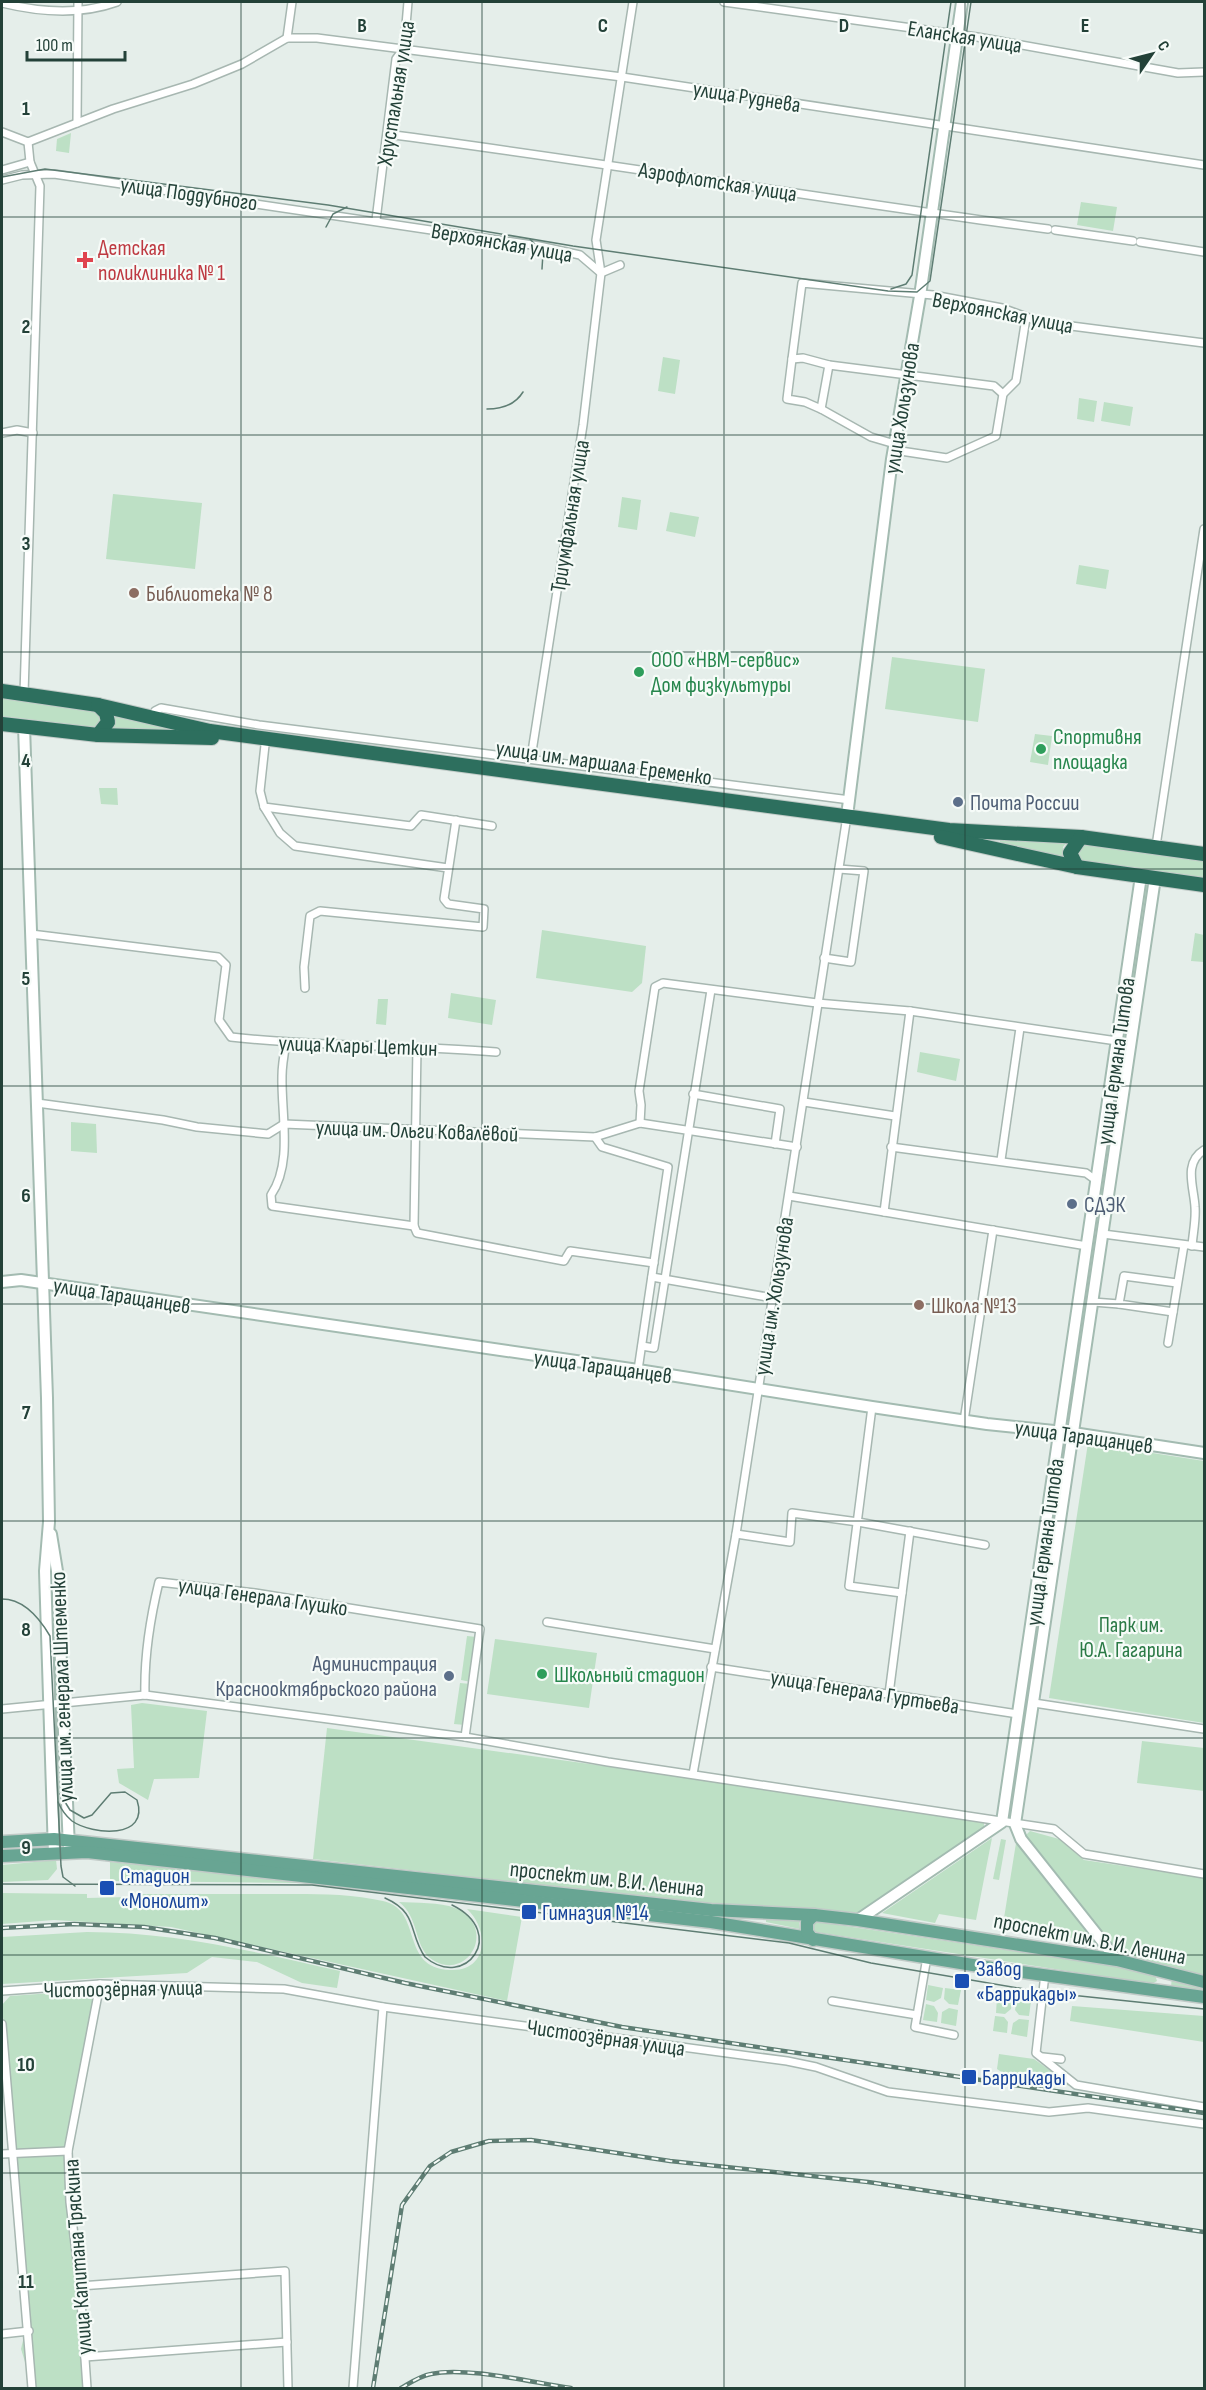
<svg xmlns="http://www.w3.org/2000/svg" width="1206" height="2390" viewBox="0 0 1206 2390" font-family="'Sofia Sans Condensed',sans-serif">
<style>
.green{fill:#bde0c5}
.lines{fill:none;stroke-linecap:round;stroke-linejoin:round}
.street-casing{stroke:#a7b7b1;stroke-width:10}
.secondary-casing{stroke:#a3bbb1;stroke-width:14}
.primary-casing{stroke:#c1cac7;stroke-width:15}
.highway-casing{stroke:#c1cac7;stroke-width:16}
.street{stroke:#fff;stroke-width:7}
.secondary{stroke:#fff;stroke-width:10}
.primary{stroke:#68a593;stroke-width:12}
.highway{stroke:#2d6f5e;stroke-width:14}
.tram{stroke:#5e7d73;stroke-width:1.5}
.rail-casing{stroke:#5e7d73;stroke-width:4.5}
.rail{stroke:#f6fbf8;stroke-width:2;stroke-dasharray:7;stroke-linecap:butt}
.grid{fill:none;stroke:#234138;stroke-width:1.5;stroke-opacity:0.55}
.health-dot{fill:#e0444e;stroke:#f6fbf8;stroke-width:2}
.education-dot{fill:#8d6e63;stroke:#f6fbf8;stroke-width:2}
.leisure-dot{fill:#2e9e5b;stroke:#f6fbf8;stroke-width:2}
.service-dot{fill:#5c6f8a;stroke:#f6fbf8;stroke-width:2}
.transit-dot{fill:#1a4fb4;stroke:#f6fbf8;stroke-width:2}
.labels{text-anchor:middle;stroke-width:4.5;stroke-linejoin:round;paint-order:stroke}
.street-label{font-size:22px;fill:#234138;stroke:#f6fbf8}
.health-label{font-size:22px;fill:#be3a42;stroke:#f6fbf8;text-anchor:start}
.education-label{font-size:22px;fill:#785e54;stroke:#f6fbf8;text-anchor:start}
.leisure-label{font-size:22px;fill:#27864d;stroke:#f6fbf8;text-anchor:start}
.service-label{font-size:22px;fill:#4e5e75;stroke:#f6fbf8;text-anchor:start}
.park-label{font-size:22px;fill:#2b7a46;stroke:#f6fbf8}
.transit-label{font-size:22px;fill:#164399;stroke:#f6fbf8;text-anchor:start}
.grid-label{font-size:20px;text-anchor:middle;font-weight:bold;fill:#234138;stroke:#f6fbf8;stroke-width:4.5;stroke-linejoin:round;paint-order:stroke}
</style>
<rect width="100%" height="100%" fill="#e5eeea"/>
<g class="green">
<polygon points="71,133 69,153 56,151 57,139"/>
<polygon points="1081,202 1117,207 1113,231 1077,225"/>
<polygon points="663,357 680,360 675,394 658,391"/>
<polygon points="1079,398 1097,401 1094,422 1077,419"/>
<polygon points="1104,402 1133,407 1130,426 1101,421"/>
<polygon points="113,494 202,503 195,569 106,559"/>
<polygon points="622,497 641,500 637,530 618,527"/>
<polygon points="670,512 699,517 695,537 666,531"/>
<polygon points="1079,565 1109,570 1106,589 1076,584"/>
<polygon points="892,657 985,669 978,722 885,709"/>
<polygon points="2,696 95,708 102,719 99,726 92,727 2,716"/>
<polygon points="115,713 188,733 113,728"/>
<polygon points="1035,734 1052,736 1048,765 1030,762"/>
<polygon points="99,788 117,788 118,805 101,804"/>
<polygon points="1000,838 1070,839 1063,847 1065,861 1000,846"/>
<polygon points="1082,841 1204,859 1204,879 1080,862 1075,858"/>
<polygon points="1143,883 1150,884 1100,1229 1093,1227"/>
<polygon points="542,930 646,946 642,983 632,992 536,978"/>
<polygon points="1195,933 1204,935 1204,962 1191,961"/>
<polygon points="451,993 496,1000 492,1025 448,1018"/>
<polygon points="378,999 388,999 386,1025 376,1024"/>
<polygon points="920,1052 960,1059 956,1081 917,1072"/>
<polygon points="71,1122 96,1124 97,1153 71,1151"/>
<polygon points="1091,1237 1098,1238 1070,1421 1064,1420"/>
<polygon points="1088,1443 1204,1461 1204,1723 1049,1698"/>
<polygon points="1060,1448 1066,1449 1013,1809 1007,1807"/>
<polygon points="467,1636 477,1637 471,1682 461,1680"/>
<polygon points="495,1639 597,1653 589,1708 487,1694"/>
<polygon points="460,1683 471,1684 465,1725 454,1724"/>
<polygon points="142,1703 207,1711 199,1778 154,1779 148,1800 119,1783 117,1769 134,1768 131,1705"/>
<polygon points="327,1728 691,1778 984,1823 984,1827 864,1913 716,1905 313,1859"/>
<polygon points="1142,1741 1204,1748 1204,1791 1137,1783"/>
<polygon points="1030,1831 1059,1839 1084,1860 1204,1878 1204,1978 1139,1959 1108,1944 1025,1836"/>
<polygon points="992,1838 976,1920 939,1914 935,1923 882,1913"/>
<polygon points="1001,1839 1006,1840 999,1880 993,1879"/>
<polygon points="1016,1843 1095,1943 1058,1935 1056,1932 1004,1918"/>
<polygon points="56,1860 57,1869 48,1880 2,1882 2,1865"/>
<polygon points="110,1862 299,1880 298,1883 110,1881"/>
<path d="M2,1893L87,1894V1898L128,1897L132,1894C179,1894 226,1894 273,1894C309,1894 348,1893 383,1901C424,1910 399,1968 450,1970C488,1972 490,1930 467,1909L522,1917L507,2001L171,1927L54,1920L2,1924Z"/>
<path d="M399,1902C416,1903 440,1902 455,1908C500,1928 466,1985 430,1958C414,1945 419,1917 399,1902Z"/>
<polygon points="766,1918 802,1919 799,1923 800,1929 766,1922"/>
<polygon points="812,1921 1154,1972 1157,1981 1152,1984 816,1932 812,1930"/>
<path d="M87,1932C174,1932 256,1952 340,1971L337,1988L302,1983L257,1962L212,1957L187,1973L2,1984V1937Z"/>
<polygon points="1172,1976 1204,1987 1204,1990 1171,1987"/>
<polygon points="928,1985 943,1988 941,1998 934,2002 926,2000"/>
<polygon points="945,1988 961,1990 958,2005 949,2004 944,1999"/>
<polygon points="95,1990 66,2151 86,2388 33,2388 21,2349 25,2332 15,2156 2,2005 10,1996"/>
<polygon points="997,1997 1012,1999 1011,2009 1005,2014 996,2013"/>
<polygon points="1017,1999 1031,2001 1029,2016 1019,2015 1015,2010"/>
<polygon points="926,2004 934,2006 938,2013 937,2022 923,2020"/>
<polygon points="1072,2006 1204,2016 1204,2042 1070,2021"/>
<polygon points="949,2008 958,2010 956,2026 941,2023 942,2012"/>
<polygon points="995,2016 1004,2017 1008,2022 1007,2033 993,2031"/>
<polygon points="1019,2019 1029,2020 1027,2037 1011,2034 1013,2023"/>
<polygon points="999,2054 1034,2059 1072,2086 1006,2075 997,2069"/>
</g>
<g class="lines">
<defs>
<g id="street">
<polyline points="724,2 977,37 1178,73 1204,72"/>
<path d="M2,3C39,12 81,15 117,2"/>
<polyline points="287,38 292,2"/>
<polyline points="77,123 78,2"/>
<polyline points="2,132 28,142 113,109 193,84 242,64 287,38 317,38 622,77 1204,165"/>
<path d="M387,134C608,163 828,200 1048,229"/>
<polyline points="2,170 30,162"/>
<polyline points="2,180 22,175 54,174 539,246 580,255 601,273 620,265"/>
<polyline points="376,220 396,59 404,48 408,2"/>
<polyline points="1055,230 1133,241"/>
<polyline points="1140,242 1204,252"/>
<polyline points="792,359 787,399 805,402 821,409"/>
<polyline points="829,365 821,409 871,437 895,444"/>
<polyline points="1003,394 994,386 829,365 803,358 792,359 802,283 933,295 1002,308 1040,322 1204,343"/>
<polyline points="2,433 17,430 33,433"/>
<polyline points="894,450 947,458 996,436 1003,394 1016,381 1026,318"/>
<polyline points="24,694 40,186 30,162 28,142"/>
<polyline points="155,711 161,708 259,725 850,800"/>
<polyline points="265,745 260,791 264,807 411,826 421,815 492,826"/>
<polyline points="531,758 583,425 601,273 596,240 633,2"/>
<polyline points="264,807 280,833 295,846 448,868"/>
<polyline points="1156,846 1204,529"/>
<path d="M31,934L218,957L226,965L219,1020L231,1037C319,1047 408,1045 496,1052"/>
<polyline points="824,958 851,962 864,871 839,869"/>
<polyline points="305,988 304,967 310,916 320,911 483,927 484,909 448,904 444,899 456,820"/>
<path d="M286,1043C284,1054 282,1065 282,1076C281,1114 293,1163 271,1195L272,1206L414,1226"/>
<polyline points="417,1047 414,1226 417,1233 564,1261 570,1251 654,1263"/>
<polyline points="693,1094 780,1109 775,1144"/>
<polyline points="804,1102 895,1116"/>
<polyline points="37,1103 163,1120 197,1127 268,1134 284,1124 595,1137 640,1123 797,1147"/>
<polyline points="640,1123 641,1105 639,1091 655,987 663,983 817,1003 910,1011 1117,1041"/>
<polyline points="595,1137 602,1147 668,1167 638,1370"/>
<polyline points="891,1147 1086,1173 1097,1181"/>
<polyline points="1001,1160 1020,1028"/>
<polyline points="789,1196 1087,1246"/>
<polyline points="884,1212 910,1011"/>
<polyline points="1103,1234 1204,1247"/>
<path d="M1192,1246C1193,1233 1196,1220 1195,1207C1194,1187 1183,1163 1204,1150"/>
<polyline points="652,1277 773,1298"/>
<polyline points="1093,1302 1119,1304"/>
<polyline points="1173,1312 1119,1304 1124,1276 1177,1283"/>
<polyline points="1168,1343 1184,1245"/>
<polyline points="642,1346 654,1348 711,990"/>
<polyline points="872,1407 849,1586 902,1593"/>
<polyline points="964,1421 993,1230"/>
<polyline points="736,1534 790,1542 792,1513 858,1522 985,1545"/>
<polyline points="547,1622 715,1649"/>
<polyline points="711,1667 1018,1714"/>
<polyline points="889,1694 910,1531"/>
<path d="M145,1695C144,1656 150,1619 159,1582L255,1593L480,1629L465,1737"/>
<polyline points="1034,1703 1204,1729"/>
<polyline points="2,1709 145,1695 465,1737 608,1762 1054,1829 1084,1854 1204,1874"/>
<polyline points="693,1774 736,1534 847,816"/>
<polyline points="927,1957 915,2027 954,2035"/>
<polyline points="1045,1974 1036,2053 1076,2085 1204,2107"/>
<polyline points="2,1991 100,1984 284,1989 383,2007 787,2061 816,2067 888,2092 1049,2112 1088,2108 1204,2124"/>
<polyline points="832,2001 917,2015"/>
<polyline points="2,2024 32,2388"/>
<polyline points="1043,2057 1061,2059"/>
<polyline points="2,2154 68,2151"/>
<polyline points="80,2286 285,2271 288,2388"/>
<polyline points="2,2334 29,2331"/>
<polyline points="85,2357 287,2342"/>
<polyline points="87,2388 80,2286 70,2202 68,2151 100,1984"/>
<polyline points="353,2388 383,2007"/>
</g>
<g id="secondary">
<polyline points="24,726 47,1398 49,1522 45,1571 54,1853"/>
<polyline points="847,816 892,459 920,296 962,2"/>
<polyline points="2,1282 21,1280 638,1370 872,1407 987,1424 1073,1433 1204,1453"/>
<polyline points="51,1534 57,1571 69,1848"/>
<polyline points="858,1920 1002,1822 1141,876"/>
<polyline points="1117,1960 1021,1839 1015,1824 1155,878"/>
</g>
<g id="primary">
<polyline points="2,1842 54,1839 711,1910 814,1915 858,1920 1117,1960 1204,1982"/>
<polyline points="2,1856 87,1852 711,1922 985,1967 1204,1997"/>
<polyline points="813,1940 807,1932 807,1922 814,1915"/>
</g>
<g id="highway">
<polyline points="2,691 98,705 210,731 536,775 949,830 1081,837 1204,854"/>
<polyline points="98,705 106,713 108,722 98,735"/>
<polyline points="2,724 98,735 212,738"/>
<polyline points="941,837 1077,867 1204,885"/>
<polyline points="1077,867 1070,853 1081,837"/>
</g>
</defs>
<use href="#street" class="street-casing"/>
<use href="#secondary" class="secondary-casing"/>
<use href="#primary" class="primary-casing"/>
<use href="#highway" class="highway-casing"/>
<use href="#street" class="street"/>
<use href="#secondary" class="secondary"/>
<use href="#primary" class="primary"/>
<use href="#highway" class="highway"/>
<g class="tram">
<polyline points="2,177 45,169 328,205 573,246 888,291 917,292 930,281 971,2"/>
<polyline points="326,227 333,214 347,207"/>
<polyline points="530,239 543,253 542,269"/>
<polyline points="891,289 906,284 912,275 951,2"/>
<path d="M487,409C502,409 515,405 523,392"/>
<path d="M2,1599C24,1599 40,1619 50,1636L61,1866L63,1877L75,1886"/>
<path d="M58,1802C61,1809 66,1816 72,1821C92,1835 150,1840 137,1800L125,1792L111,1793L92,1815L84,1818L70,1810L60,1794"/>
<polyline points="2,1884 312,1885 789,1943 871,1963 1042,1992 1204,2009"/>
<path d="M385,1898C419,1913 408,1933 425,1957C465,1991 509,1933 452,1905"/>
</g>
<defs>
<g id="rail">
<polyline points="2,1928 74,1924 144,1927 215,1938 405,1983 622,2027 1204,2113"/>
<polyline points="373,2388 402,2205 430,2166 451,2152 489,2141 531,2140 670,2161 868,2182 1204,2232"/>
<path d="M401,2388C410,2383 420,2376 431,2374C466,2366 534,2383 571,2388"/>
</g>
</defs>
<use href="#rail" class="rail-casing"/>
<use href="#rail" class="rail"/>
</g>
<path class="grid" d="M241,2V2388M482,2V2388M724,2V2388M965,2V2388M2,217H1204M2,435H1204M2,652H1204M2,869H1204M2,1086H1204M2,1304H1204M2,1521H1204M2,1738H1204M2,1955H1204M2,2173H1204"/>
<path class="health-dot" d="M82 251h6v6h6v6h-6v6h-6v-6h-6v-6h6z"/>
<g class="education-dot">
<circle cx="134" cy="593" r="6"/>
<circle cx="919" cy="1305" r="6"/>
</g>
<g class="leisure-dot">
<circle cx="639" cy="672" r="6"/>
<circle cx="1041" cy="749" r="6"/>
<circle cx="542" cy="1674" r="6"/>
</g>
<g class="service-dot">
<circle cx="958" cy="802" r="6"/>
<circle cx="1072" cy="1204" r="6"/>
<circle cx="449" cy="1676" r="6"/>
</g>
<g class="transit-dot">
<rect x="99" y="1880" width="16" height="16" rx="3"/>
<rect x="521" y="1904" width="16" height="16" rx="3"/>
<rect x="954" y="1973" width="16" height="16" rx="3"/>
<rect x="961" y="2069" width="16" height="16" rx="3"/>
</g>
<g class="labels">
<g class="street-label">
<text transform="translate(965 36) rotate(9)" y="8">Еланская улица</text>
<text transform="translate(395 93) rotate(-81)" y="8">Хрустальная улица</text>
<text transform="translate(747 96) rotate(9)" y="8">улица Руднева</text>
<text transform="translate(718 181) rotate(9)" y="8">Аэрофлотская улица</text>
<text transform="translate(189 193) rotate(8)" y="8">улица Поддубного</text>
<text transform="translate(502 242) rotate(10)" y="8">Верхоянская улица</text>
<text transform="translate(1003 312) rotate(11)" y="8">Верхоянская улица</text>
<text transform="translate(901 408) rotate(-81)" y="8">улица Хользунова</text>
<text transform="translate(569 516) rotate(-81)" y="8">Триумфальная улица</text>
<text transform="translate(604 762) rotate(8)" y="8">улица им. маршала Еременко</text>
<text transform="translate(358 1045) rotate(2)" y="8">улица Клары Цеткин</text>
<text transform="translate(1115 1061) rotate(-82)" y="8">улица Германа Титова</text>
<text transform="translate(417 1130) rotate(2)" y="8">улица им. Ольги Ковалёвой</text>
<text transform="translate(122 1295) rotate(9)" y="8">улица Таращанцев</text>
<text transform="translate(773 1296) rotate(-81)" y="8">улица им. Хользунова</text>
<text transform="translate(603 1366) rotate(8)" y="8">улица Таращанцев</text>
<text transform="translate(1084 1436) rotate(8)" y="8">улица Таращанцев</text>
<text transform="translate(1044 1542) rotate(-82)" y="8">улица Германа Титова</text>
<text transform="translate(263 1596) rotate(8)" y="8">улица Генерала Глушко</text>
<text transform="translate(61 1687) rotate(-92)" y="8">улица им. генерала Штеменко</text>
<text transform="translate(865 1691) rotate(9)" y="8">улица Генерала Гуртьева</text>
<text transform="translate(607 1878) rotate(6)" y="8">проспект им. В.И. Ленина</text>
<text transform="translate(1090 1938) rotate(11)" y="8">проспект им. В.И. Ленина</text>
<text transform="translate(123 1988) rotate(-1)" y="8">Чистоозёрная улица</text>
<text transform="translate(606 2037) rotate(8)" y="8">Чистоозёрная улица</text>
<text transform="translate(77 2257) rotate(-94)" y="8">улица Капитана Тряскина</text>
</g>
<g class="health-label">
<text x="98" y="255">Детская<tspan x="98" dy="25">поликлиника № 1</tspan></text>
</g>
<g class="education-label">
<text x="146" y="601">Библиотека № 8</text>
<text x="931" y="1313">Школа №13</text>
</g>
<g class="leisure-label">
<text x="651" y="667">ООО «НВМ-сервис»<tspan x="651" dy="25">Дом физкультуры</tspan></text>
<text x="1053" y="744">Спортивня<tspan x="1053" dy="25">площадка</tspan></text>
<text x="554" y="1682">Школьный стадион</text>
</g>
<g class="service-label">
<text x="970" y="810">Почта России</text>
<text x="1084" y="1212">СДЭК</text>
<text x="437" y="1671" text-anchor="end">Администрация<tspan x="437" dy="25">Краснооктябрьского района</tspan></text>
</g>
<g class="park-label">
<text x="1131" y="1632">Парк им.<tspan x="1131" dy="25">Ю.А. Гагарина</tspan></text>
</g>
<g class="transit-label">
<text x="120" y="1883">Стадион<tspan x="120" dy="25">«Монолит»</tspan></text>
<text x="542" y="1920">Гимназия №14</text>
<text x="976" y="1976">Завод<tspan x="976" dy="25">«Баррикады»</tspan></text>
<text x="982" y="2085">Баррикады</text>
</g>
</g>
<g class="grid-label">
<text x="362" y="32">B</text>
<text x="603" y="32">C</text>
<text x="844" y="32">D</text>
<text x="1085" y="32">E</text>
<text x="26" y="115">1</text>
<text x="26" y="333">2</text>
<text x="26" y="550">3</text>
<text x="26" y="767">4</text>
<text x="26" y="985">5</text>
<text x="26" y="1202">6</text>
<text x="26" y="1419">7</text>
<text x="26" y="1636">8</text>
<text x="26" y="1854">9</text>
<text x="26" y="2071">10</text>
<text x="26" y="2288">11</text>
</g>
<rect width="1206" height="2390" fill="none" stroke="#234138" stroke-width="6"/>
<g transform="translate(1152 54) rotate(55)" stroke="#f6fbf8" stroke-width="4.5" paint-order="stroke">
<path d="M0-4.5L10 22L0 15L-10 22Z" fill="#234138"/>
<text y="-9" font-size="16" font-weight="bold" text-anchor="middle" fill="#234138">С</text>
</g>
<path d="M27 51v9h98v-9" fill="none" stroke="#234138" stroke-width="3"/>
<text x="36" y="51" font-size="18" fill="#234138" stroke="#f6fbf8" stroke-width="4.5" paint-order="stroke">100 m</text>
</svg>
